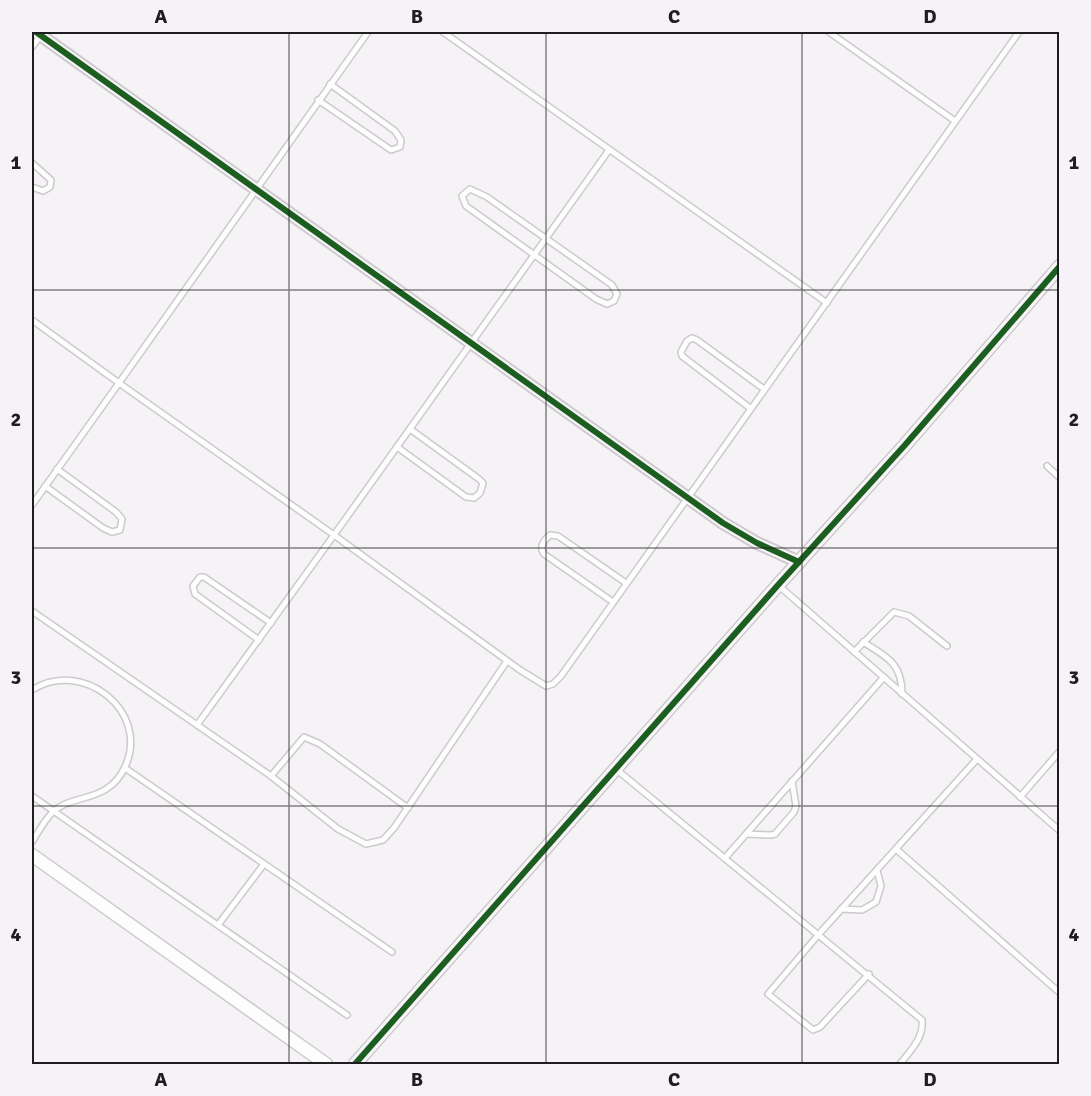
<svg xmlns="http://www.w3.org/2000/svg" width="1091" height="1096" viewBox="0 0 1091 1096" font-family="Signika,sans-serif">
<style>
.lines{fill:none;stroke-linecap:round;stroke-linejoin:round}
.service-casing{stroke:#cccacc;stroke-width:8}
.minor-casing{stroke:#cccacc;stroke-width:14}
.tertiary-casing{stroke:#cccacc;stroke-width:15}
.service{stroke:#fefdfe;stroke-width:5}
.minor{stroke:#fefdfe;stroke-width:10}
.tertiary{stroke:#fefdfe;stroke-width:12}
.cycleway-casing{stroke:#f7f2f7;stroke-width:10}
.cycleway{stroke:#1b5e20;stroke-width:6}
.grid{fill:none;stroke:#1f1d1f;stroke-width:1.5;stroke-opacity:0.55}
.neatline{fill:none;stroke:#1f1d1f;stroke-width:2}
.grid-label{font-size:20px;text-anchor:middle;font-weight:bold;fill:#1f1d1f}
</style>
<rect width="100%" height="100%" fill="#f6f3f6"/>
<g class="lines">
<defs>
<g id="service">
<polyline points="443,32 827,303"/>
<polyline points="829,32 955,121"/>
<polyline points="32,47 41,35"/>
<polyline points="318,100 391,150 400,147 401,140 395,131 330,84"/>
<polyline points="609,150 334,535 520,670 546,686 553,684 561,676 1019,32"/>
<polyline points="32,163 51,180 50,187 43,191 32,187"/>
<polygon points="470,189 487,197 612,285 617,294 614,301 607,304 596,299 466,206 462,196"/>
<polyline points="32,320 119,383 32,505"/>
<polyline points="750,408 682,356 681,352 687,341 692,338 697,340 764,389"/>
<polyline points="397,447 466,497 474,498 480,493 483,483 479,479 410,429"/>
<polyline points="1047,466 1060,478"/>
<polyline points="45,486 103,528 112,532 120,530 122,519 116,512 57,469"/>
<polyline points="778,585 1060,831"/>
<path d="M613,602L544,554C539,547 544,540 550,535L558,536L626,583"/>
<polyline points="32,611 271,776 338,829 366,844 383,840 394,828 507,661"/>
<polyline points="259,640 195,594 193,586 200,577 204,577 271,623"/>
<path d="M863,642C887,657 902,663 902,694"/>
<polyline points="854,652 894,612 909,616 947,646"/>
<path d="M32,690C81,658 151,710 125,767C108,804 72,793 53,812C44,820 38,833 32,842"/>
<polyline points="197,725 334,535 119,383 368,32"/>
<polyline points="125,768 392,952"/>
<path d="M617,770L922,1020C924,1038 910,1051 900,1064"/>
<polyline points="271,776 304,737 320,744 408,808"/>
<polyline points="32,796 347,1015"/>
<polyline points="1020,797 1060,751"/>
<polyline points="746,834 771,835 775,834 794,812 796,806 792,781"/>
<polyline points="896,849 1060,993"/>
<polyline points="725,858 884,677"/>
<polyline points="841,909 862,910 876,902 881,886 877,870"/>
<polyline points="218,925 264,864"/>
<polyline points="869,974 820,1027 813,1030 768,994 819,934 977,759"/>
</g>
<polyline id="minor" points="36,32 723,523 757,543 799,562"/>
<g id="tertiary">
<polyline points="32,855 326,1064"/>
<polyline points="355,1064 778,585 905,445 1060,266"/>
</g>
</defs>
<use href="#service" class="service-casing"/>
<use href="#minor" class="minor-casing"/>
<use href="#tertiary" class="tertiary-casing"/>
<use href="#service" class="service"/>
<use href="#minor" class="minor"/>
<use href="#tertiary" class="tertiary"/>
<defs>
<g id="cycleway">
<polyline points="36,32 723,523 757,543 799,562"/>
<polyline points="355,1064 778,585 905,445 1060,266"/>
</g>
</defs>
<use href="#cycleway" class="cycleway-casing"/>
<use href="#cycleway" class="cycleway"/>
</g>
<path class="grid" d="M289,32V1064M546,32V1064M802,32V1064M32,290H1060M32,548H1060M32,806H1060"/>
<rect width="1091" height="1096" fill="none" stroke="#f7f2f7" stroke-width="66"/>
<rect x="33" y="33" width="1025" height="1030" class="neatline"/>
<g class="grid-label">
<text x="161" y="23">A</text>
<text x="417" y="23">B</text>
<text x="674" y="23">C</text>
<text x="930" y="23">D</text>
<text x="16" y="169">1</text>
<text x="1074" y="169">1</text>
<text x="16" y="426">2</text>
<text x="1074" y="426">2</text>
<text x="16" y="684">3</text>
<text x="1074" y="684">3</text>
<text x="16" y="941">4</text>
<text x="1074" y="941">4</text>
<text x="161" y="1086">A</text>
<text x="417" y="1086">B</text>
<text x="674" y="1086">C</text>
<text x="930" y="1086">D</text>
</g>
</svg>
